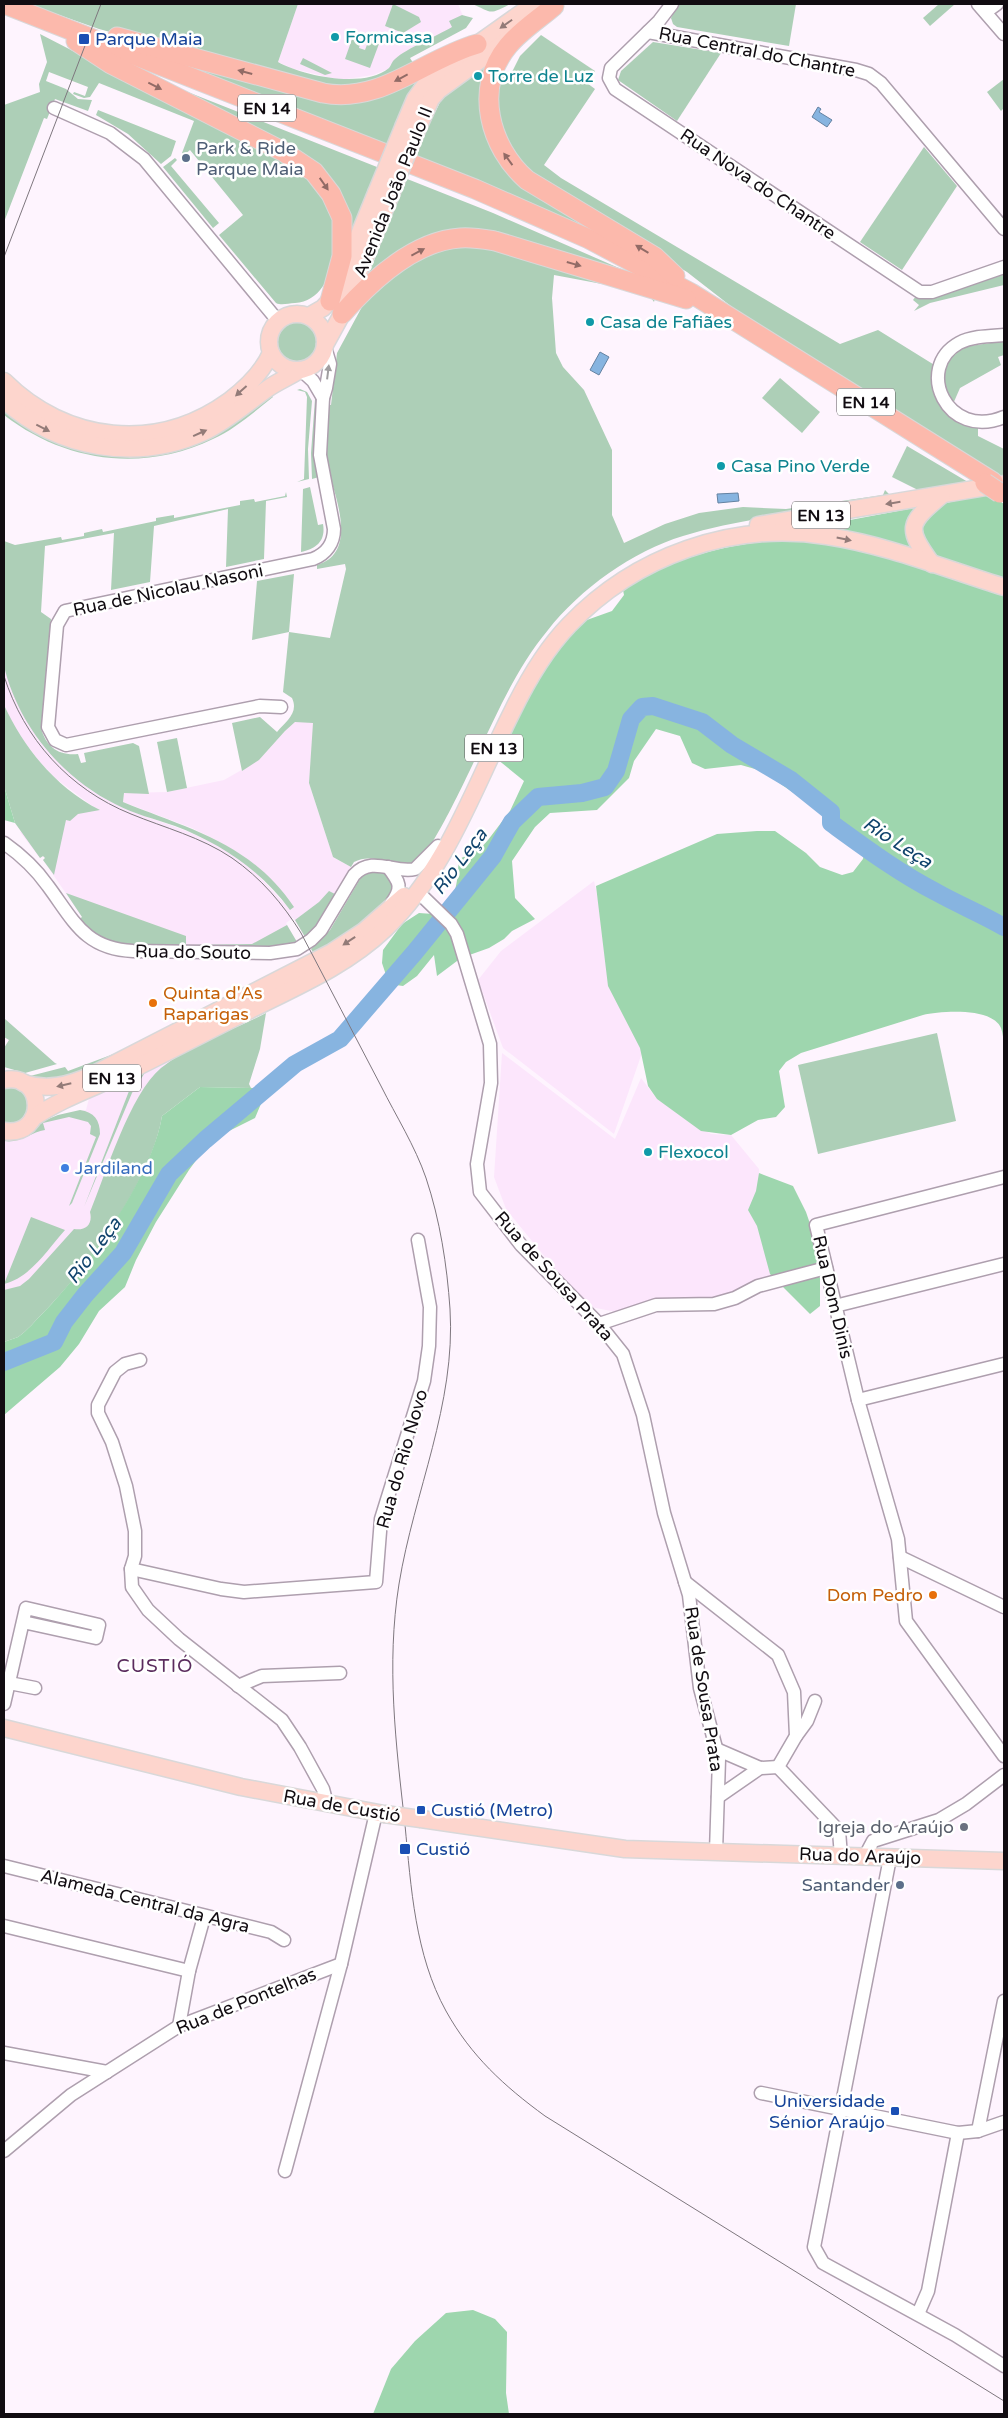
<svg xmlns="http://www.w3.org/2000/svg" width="1008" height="2418" viewBox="0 0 1008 2418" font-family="'Varela Round',sans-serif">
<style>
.built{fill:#fce6fc}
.green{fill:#adcfb7}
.forest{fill:#9ed6ae}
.water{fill:#87b4e0;stroke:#6482a2}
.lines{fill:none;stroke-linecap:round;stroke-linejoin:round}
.river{stroke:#87b4e0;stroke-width:18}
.minor-casing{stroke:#ae9fae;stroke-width:15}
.major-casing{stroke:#d9d8d9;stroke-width:19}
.highway-casing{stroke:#d9d8d9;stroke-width:21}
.minor{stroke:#fff;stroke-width:12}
.major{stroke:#fdd5cd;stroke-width:16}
.highway{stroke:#fcb9ac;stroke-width:19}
.tram{stroke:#7e777e;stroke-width:1}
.major-bridge-casing{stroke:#d9d8d9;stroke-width:19;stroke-linecap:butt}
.highway-bridge-casing{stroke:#d9d8d9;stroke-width:21;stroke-linecap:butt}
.major-bridge{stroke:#fdd5cd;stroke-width:16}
.highway-bridge{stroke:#fcb9ac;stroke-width:19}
.oneway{fill:#937b78}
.oneway2{fill:#926b66}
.oneway3{fill:#a09ea0}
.culture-dot{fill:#0f9aa8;stroke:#fff;stroke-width:2}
.transit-dot{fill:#1a4fb4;stroke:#fff;stroke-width:2}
.service-dot{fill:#5c6f8a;stroke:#fff;stroke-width:2}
.food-dot{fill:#e8710a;stroke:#fff;stroke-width:2}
.shop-dot{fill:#3f7fe0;stroke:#fff;stroke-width:2}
.worship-dot{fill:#6b7280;stroke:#fff;stroke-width:2}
.labels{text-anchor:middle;stroke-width:5;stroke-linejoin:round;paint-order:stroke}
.shield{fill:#fff;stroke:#585558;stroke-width:1}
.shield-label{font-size:16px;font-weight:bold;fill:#110c11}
.culture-label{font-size:18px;fill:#0d838f;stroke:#fff;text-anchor:start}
.transit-label{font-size:18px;fill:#164399;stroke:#fff;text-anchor:start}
.street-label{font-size:18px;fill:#110c11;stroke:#fff}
.service-label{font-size:18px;fill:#4e5e75;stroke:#fff;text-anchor:start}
.food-label{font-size:18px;fill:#c56008;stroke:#fff;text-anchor:start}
.shop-label{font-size:18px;fill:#366cbe;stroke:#fff;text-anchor:start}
.worship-label{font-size:18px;fill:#5b616d;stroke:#fff;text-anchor:end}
.water-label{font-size:19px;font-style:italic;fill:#11446d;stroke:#fff}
.neighbourhood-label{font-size:19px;letter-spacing:1px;fill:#5b2c5e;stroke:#fff}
</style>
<rect width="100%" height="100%" fill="#fef4fe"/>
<g class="built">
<polygon points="298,4 458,4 465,21 395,59 388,69 373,75 340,80 294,69 278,62"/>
<polygon points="4,664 17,702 39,741 92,791 126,809 189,832 225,849 255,872 290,909 290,902 276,885 256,866 220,842 192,828 123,802 124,793 167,792 224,780 259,760 285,731 295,722 314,722 309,783 333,857 351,867 317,925 305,937 293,918 286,923 297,942 287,946 126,946 87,924 43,860 45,858 43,856 40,858 20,832 95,808 55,778 39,761 18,733 4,705"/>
<polygon points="594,881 619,996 644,1047 614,1134 503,1048 478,980 501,951"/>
<polygon points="502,1053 615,1139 641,1078 657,1099 711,1134 731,1135 759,1169 759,1173 816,1260 711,1300 616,1312 591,1307 549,1262 506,1209 494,1177"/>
<polygon points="172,1060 156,1100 80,1248 4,1304 4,1137 58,1115 86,1110 90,1095 144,1070"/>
</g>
<g class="green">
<path d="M28,4H298L278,62C303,76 364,89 389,68C391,66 392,61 395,59C407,48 437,36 452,27L449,21L462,15L473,18L466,28L410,58L415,66L379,85L321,88L99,29Z"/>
<polygon points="393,4 419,17 421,22 403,33 385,26"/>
<path d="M472,4H471H510C488,16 492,12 472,4Z"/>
<polygon points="678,4 796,4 789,46 677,27 673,24 671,18"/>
<polygon points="939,4 955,4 930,26 923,18"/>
<path d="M40,34L306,171C312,179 330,198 332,208C339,239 336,300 295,303C288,303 282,306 276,303L219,235L243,215L190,150L184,155L182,153L194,121L99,83L90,97L84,98L73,94L74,92L85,96L88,87L49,72L46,81L66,89L78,99L92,100L88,111L55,99L47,119L44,118L4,222V105L40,92L39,84L47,62Z"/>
<polygon points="541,35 595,71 587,83 595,89 544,165 561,178 840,344 878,330 936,366 954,419 966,425 978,428 978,436 1004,449 1004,478 999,475 997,477 750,321 687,272 531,177 496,126 500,69 511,74 520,56"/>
<polygon points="370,37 380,41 370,68 345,59 352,39 360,44 359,48 365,50"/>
<polygon points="653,42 721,53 677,121 618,80 621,71"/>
<polygon points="142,49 317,96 416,81 396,121 409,127 449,74 412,128 425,133 443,96 490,63 491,138 616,242 490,186"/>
<polygon points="303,58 332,73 325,75 300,64"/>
<polygon points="1004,79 1004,108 1001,111 987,92"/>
<polygon points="160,81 493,213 628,272 478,234 377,273 370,271 397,202 385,197 350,236 335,194"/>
<polygon points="98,110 176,141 171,156 161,164 128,134 96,115"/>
<polygon points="924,147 957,186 902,270 860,242"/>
<polygon points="175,158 177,160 171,166 219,223 213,228 163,167"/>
<path d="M464,242L492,245L650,293L655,298L654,302L649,295L634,290L554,275L552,298L556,353L563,367L584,390L612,450V515L624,543L665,524L699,513L743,507L786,509L883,495L885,490L891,496L888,500C820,511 749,516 683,536C633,551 580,589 548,630C518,666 499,709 479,751C469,772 432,853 416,863C399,873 376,850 354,862L351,867L333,857L309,783L313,723L295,722L285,731L259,760L242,771L232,723L260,717L277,732C286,721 299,713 292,698L283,692L289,632L252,640L257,581L294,574L289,632L330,638L346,569L345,564L317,569V565C363,552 330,484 325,458C322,441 326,422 327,405H331L337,353L363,305L386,284L383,280C408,263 434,245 464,242Z"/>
<polygon points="1004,272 1004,285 930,303 914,311 919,305 913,300 916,296 932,298"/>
<circle cx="297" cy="342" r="21"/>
<polygon points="1004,341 1004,355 998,357 1001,365 960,388 953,404 944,389 944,370 950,359 963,347"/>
<polygon points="780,378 820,412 802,433 762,398"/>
<polygon points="300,389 307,392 312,401 308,449 309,479 297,482 304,479 307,397 305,392 297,390"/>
<path d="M270,393L273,397C254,412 235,429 213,439C142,473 65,462 4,415V408L84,450Z"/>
<polygon points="315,399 317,399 314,440 319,477 312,479 311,453"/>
<polygon points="907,446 973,485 924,493 892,477"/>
<path d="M310,487L318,525L323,524C326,541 316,549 301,552L303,489Z"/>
<path d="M286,492L287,497L266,501L264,559L226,567L228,509L154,526L150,582L111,590L114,533L45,546L41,612L51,619L41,728C46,747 59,756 78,754L81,763L86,762L84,753L133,743L139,746L149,794L124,793L123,802C189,829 251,843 294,907L290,910C262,871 220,843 175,826C155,819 134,814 115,804C61,777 18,725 4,666C2,655 4,640 4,628C4,599 4,570 4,541L15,545L61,537L62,540L84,536V533L102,529L103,532L156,521V518L174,515V518L240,505V501L254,499L255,502L285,496Z"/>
<path d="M4,705C24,748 56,788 100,810L78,814L70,821L66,820L54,875L43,860L45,858L43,856L40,858L15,823L4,786Z"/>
<polygon points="177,738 187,788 167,792 157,742"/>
<path d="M381,871C426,892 329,945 314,954L311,949L330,930L360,879L368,872Z"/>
<polygon points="329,891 335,894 313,930 305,937 295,920 319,902"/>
<polygon points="66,893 186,936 186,945 252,944 287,925 297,942 279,948 117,945 100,937 77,921 82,917"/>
<path d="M266,1013L260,1049L249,1084L251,1088L200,1087L162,1116C152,1179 88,1267 43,1313C36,1320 27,1331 18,1337C14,1339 8,1340 4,1342V1290L20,1286L29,1279L74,1229C86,1231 93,1224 90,1212C106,1173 130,1094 161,1068C191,1044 232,1031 266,1013Z"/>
<polygon points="5,1019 55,1063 57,1064 25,1073 4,1067 4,1048 9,1040 4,1037"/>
<polygon points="937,1033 956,1121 818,1154 798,1065"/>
<path d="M135,1046C103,1064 68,1086 30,1076L65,1067L68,1071Z"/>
<polygon points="146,1071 132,1093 84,1207 136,1073"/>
<polygon points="4,1087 16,1087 26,1095 28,1110 19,1122 4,1123"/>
<path d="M80,1110C94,1112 100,1120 100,1134L72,1203L69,1206L96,1137L90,1134L91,1126L88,1122L69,1117L43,1123L45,1130C31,1132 19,1144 4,1141V1137L58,1115Z"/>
<path d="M31,1217L65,1230C48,1249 30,1278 4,1284Z"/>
</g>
<g class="forest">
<polygon points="989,494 1004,504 1004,579 938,557 930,553 917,531 941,504"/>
<polygon points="914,508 906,530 912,549 865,536 818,526"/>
<path d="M784,540L831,543L875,553L1004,593V1044C1003,1039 1003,1033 1001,1028C992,1007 941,1011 923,1015L801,1053L786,1062L779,1071L785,1107L776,1117L758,1120L731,1135L701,1131L657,1099L648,1086L640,1048L608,986L596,886L717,834L757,831H775L806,853L820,867L842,875L853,872L863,859L866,839L830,815L821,812L762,771L741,765L705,769L692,763L680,736L656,729L634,761L629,778L597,810L550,813L535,827L512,861L515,898L535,919L512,931L504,939L489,948L461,958L437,976L434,955L417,976L403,986L389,984L382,963L383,950L402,924L419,913L433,914C459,895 456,889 459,859L479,850L488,840L510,811L524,781L497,759L525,701L558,650L584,621L612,611L624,595L623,590C675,557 723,544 784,540Z"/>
<polygon points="4,786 15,823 4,820"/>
<path d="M200,1087L255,1088L263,1099L255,1118L211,1140L189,1170L156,1222L136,1260L125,1287L99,1311L79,1344L60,1367L4,1415V1342C8,1340 14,1339 18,1337C27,1331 36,1320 43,1313C87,1268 152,1177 162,1116Z"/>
<polygon points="759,1173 793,1186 806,1212 820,1253 820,1306 810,1314 770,1274 757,1226 748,1210 756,1191"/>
<polygon points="473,2310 495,2319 507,2332 506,2393 509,2414 373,2414 391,2369 415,2341 446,2313"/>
</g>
<g class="water">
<polygon points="818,107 821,109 819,112 832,120 827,127 812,117"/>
<polygon points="600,352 609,357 599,375 590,370"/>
<polygon points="738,493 739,501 718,503 717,494"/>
</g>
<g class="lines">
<path class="river" d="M4,1362L54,1342L64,1322L85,1295L123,1253L169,1174L205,1140L295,1064L340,1039L415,952L493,856L512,822L538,797L582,793L605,787L616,771L631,719L642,707L653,706L702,722L732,745L791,780L831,812V823C864,847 899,873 936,892C959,905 982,914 1004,927"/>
<defs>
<g id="minor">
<polyline points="672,4 659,21 611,68 609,78 615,89 920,292 932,292 1004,267"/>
<polyline points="978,4 1004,34"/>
<polyline points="986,12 997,4"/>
<polyline points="648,32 856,70 869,74 881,83 1004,229"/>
<polyline points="54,108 110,133 144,159 278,321"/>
<path d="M1004,335C990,336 972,336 959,343C914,368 947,441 1004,417"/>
<polyline points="301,370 313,381 323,398"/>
<path d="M281,707L260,706L66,745L55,740L48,727L57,625L65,611L313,559C326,554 334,543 334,529L320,455L323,398L326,388L330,364L325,347"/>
<path d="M4,843C21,855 36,869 48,886C74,921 85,949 133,951L270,953L297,949L311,940L321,930L354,875C372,855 394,874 415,869L438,846"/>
<path d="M388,867C400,883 403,887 391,904"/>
<polyline points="418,892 451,924 457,934 490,1044 491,1083 477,1164 480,1192 521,1245 599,1324 623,1354 643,1415 664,1513 689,1595 700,1688 719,1759 716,1852"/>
<polyline points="1004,1177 816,1225 858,1400 898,1539 906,1621 1004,1756"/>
<polyline points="835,1306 1004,1264"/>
<polyline points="599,1324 656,1305 714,1304 735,1298 758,1286 826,1268"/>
<polyline points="140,1360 125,1364 115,1372 98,1405 98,1413 112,1442 126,1486 135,1531 135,1556 131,1569 132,1587 148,1610 179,1639 282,1720 300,1747 323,1789 327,1804"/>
<polyline points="858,1400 1004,1364"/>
<polyline points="900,1557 1004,1607"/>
<polyline points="131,1569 221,1589 244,1592 376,1582 381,1519 424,1381 429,1346 430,1307 418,1240"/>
<polyline points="685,1582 778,1655 794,1692 796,1736 778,1767 839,1831 841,1856"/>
<polyline points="4,1682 35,1688"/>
<polyline points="238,1686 262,1676 340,1673"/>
<polyline points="4,1704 26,1608 99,1625 96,1638 23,1622"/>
<polyline points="796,1736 807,1721 815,1701"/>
<polyline points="716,1749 760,1768 778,1767"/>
<polyline points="718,1797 760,1768"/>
<polyline points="865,1856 873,1841 939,1820 966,1804 1004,1775"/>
<polyline points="890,1858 814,2247 823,2263 955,2335 1004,2366"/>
<polyline points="4,1866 271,1932 284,1940"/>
<polyline points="4,1926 189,1971"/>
<polyline points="179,2026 189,1971 204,1917"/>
<polyline points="4,2053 107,2072"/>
<polyline points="761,2093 958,2133 978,2131 1004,2122"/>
<polyline points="978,2131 1004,2001"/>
<polyline points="4,2151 71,2095 179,2026 341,1964 376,1813"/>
<polyline points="285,2171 341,1964"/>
<polyline points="918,2314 928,2291 958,2133"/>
</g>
<g id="major">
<polyline points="404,125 415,99 431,77 534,4"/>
<polyline points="417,130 431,99 439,90 513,36"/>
<circle cx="297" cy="342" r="28"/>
<polyline points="309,316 323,308 334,296 376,193"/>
<polyline points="325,345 342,314 389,199"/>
<path d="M4,381C66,443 157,453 229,401C246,388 262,373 271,353"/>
<path d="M4,400C58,449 137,463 204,432C227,421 246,404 267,389C277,382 289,377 300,370"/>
<polyline points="758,525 1004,484"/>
<path d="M932,564C906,528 907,524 942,495"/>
<path d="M4,1080C46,1072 47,1138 4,1131"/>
<path d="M23,1083C48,1091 69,1085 92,1075L332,952L364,931L404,896"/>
<path d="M33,1118C62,1098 96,1087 127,1072C168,1052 208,1031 248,1011C296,987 346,966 385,929C447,870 474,787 512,712C527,681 545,650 569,625C635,556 732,521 827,536C887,545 946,569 1004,587"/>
<polyline points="4,1728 241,1787 384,1814"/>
<polyline points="421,1819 625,1849 1004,1861"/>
</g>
<g id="highway">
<polyline points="4,4 475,189 589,239 691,293 993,482"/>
<path d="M554,6C539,19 520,31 508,46C473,88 490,148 527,180L655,257L675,276"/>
<path d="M117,37L323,93C381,104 424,59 477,44"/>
<polyline points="76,41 111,64 284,152 314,172 331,194 342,218 342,256 330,301"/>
<path d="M342,314C371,281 414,241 460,238C472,237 483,239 495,241L686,299"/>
</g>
</defs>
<use href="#minor" class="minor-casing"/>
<use href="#major" class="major-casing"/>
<use href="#highway" class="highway-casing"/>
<use href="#minor" class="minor"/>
<use href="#major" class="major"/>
<use href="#highway" class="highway"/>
<g class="tram">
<polyline points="4,257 101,4"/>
<path d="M4,676C24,739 69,789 131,814C165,828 201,837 232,858C261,878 283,904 301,933C328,984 354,1035 381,1086C396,1116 415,1146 426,1178C440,1220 447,1265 450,1309C456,1404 414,1492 399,1584C386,1665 396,1745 405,1825C411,1887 415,1955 446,2011C471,2056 504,2086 545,2116L1004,2401"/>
</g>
<defs>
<g id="major-bridge">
<polyline points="376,193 404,125"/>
<polyline points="389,199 417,130"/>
<polyline points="384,1814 421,1819"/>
</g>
<polyline id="highway-bridge" points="985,483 1000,493"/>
</defs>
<use href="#major-bridge" class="major-bridge-casing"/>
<use href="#highway-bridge" class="highway-bridge-casing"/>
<use href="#major-bridge" class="major-bridge"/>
<use href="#highway-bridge" class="highway-bridge"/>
</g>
<defs><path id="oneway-solid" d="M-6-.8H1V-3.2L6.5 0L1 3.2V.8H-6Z" transform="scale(1.25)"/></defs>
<g class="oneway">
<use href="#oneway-solid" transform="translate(506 24) rotate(145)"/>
<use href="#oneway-solid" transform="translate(241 391) rotate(138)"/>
<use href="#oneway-solid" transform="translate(43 428) rotate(27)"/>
<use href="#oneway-solid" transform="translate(200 433) rotate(-24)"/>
<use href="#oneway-solid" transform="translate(893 503) rotate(171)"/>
<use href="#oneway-solid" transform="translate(844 539) rotate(12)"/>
<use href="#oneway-solid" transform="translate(349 941) rotate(146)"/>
<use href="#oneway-solid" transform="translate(64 1085) rotate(167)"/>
</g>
<g class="oneway2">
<use href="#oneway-solid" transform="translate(245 72) rotate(-165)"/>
<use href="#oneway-solid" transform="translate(401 78) rotate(152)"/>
<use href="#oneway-solid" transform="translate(155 86) rotate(27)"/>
<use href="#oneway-solid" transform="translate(508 159) rotate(-126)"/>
<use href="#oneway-solid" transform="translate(324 184) rotate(55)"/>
<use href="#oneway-solid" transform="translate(642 249) rotate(-149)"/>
<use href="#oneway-solid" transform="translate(418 252) rotate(-28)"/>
<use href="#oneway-solid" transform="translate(574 264) rotate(16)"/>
</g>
<use class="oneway3" href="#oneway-solid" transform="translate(328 372) rotate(-83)"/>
<g class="culture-dot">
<circle cx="335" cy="37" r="5"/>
<circle cx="478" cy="76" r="5"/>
<circle cx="590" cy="322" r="5"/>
<circle cx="721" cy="466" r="5"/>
<circle cx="648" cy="1152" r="5"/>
</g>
<g class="transit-dot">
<rect x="78" y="33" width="12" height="12" rx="2.5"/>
<rect x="416" y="1805" width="10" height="10" rx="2.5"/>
<rect x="399" y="1843" width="12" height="12" rx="2.5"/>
<rect x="890" y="2106" width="10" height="10" rx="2.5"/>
</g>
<g class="service-dot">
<circle cx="186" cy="158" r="5"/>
<circle cx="900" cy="1885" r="5"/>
</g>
<g class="food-dot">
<circle cx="153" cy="1003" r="5"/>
<circle cx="933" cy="1595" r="5"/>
</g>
<circle class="shop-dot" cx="65" cy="1168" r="5"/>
<circle class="worship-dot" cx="964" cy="1827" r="5"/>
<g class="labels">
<g class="shield">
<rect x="238" y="94.5" width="58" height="27" rx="4"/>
<rect x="837" y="388.5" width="58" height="27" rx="4"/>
<rect x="792" y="501.5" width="58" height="27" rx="4"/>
<rect x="465" y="734.5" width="58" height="27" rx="4"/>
<rect x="83" y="1064.5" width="58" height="27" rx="4"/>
</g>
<g class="shield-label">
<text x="267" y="114">EN 14</text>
<text x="866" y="408">EN 14</text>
<text x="821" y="521">EN 13</text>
<text x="494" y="754">EN 13</text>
<text x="112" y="1084">EN 13</text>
</g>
<g class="culture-label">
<text x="345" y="43">Formicasa</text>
<text x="488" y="82">Torre de Luz</text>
<text x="600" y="328">Casa de Fafiães</text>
<text x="731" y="472">Casa Pino Verde</text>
<text x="658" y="1158">Flexocol</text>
</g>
<g class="transit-label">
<text x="95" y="45">Parque Maia</text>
<text x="431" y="1816">Custió (Metro)</text>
<text x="416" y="1855">Custió</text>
<text x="885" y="2107" text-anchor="end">Universidade<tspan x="885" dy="21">Sénior Araújo</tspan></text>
</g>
<g class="street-label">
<text transform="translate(757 52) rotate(11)" y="6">Rua Central do Chantre</text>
<text transform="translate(758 184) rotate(34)" y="6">Rua Nova do Chantre</text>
<text transform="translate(393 192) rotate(-68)" y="6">Avenida João Paulo II</text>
<text transform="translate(168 590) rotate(-12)" y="6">Rua de Nicolau Nasoni</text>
<text transform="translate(193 952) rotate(1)" y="6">Rua do Souto</text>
<text transform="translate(554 1276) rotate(48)" y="6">Rua de Sousa Prata</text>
<text transform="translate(833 1297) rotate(77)" y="6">Rua Dom Dinis</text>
<text transform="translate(402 1459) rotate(-74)" y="6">Rua do Rio Novo</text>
<text transform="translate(704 1689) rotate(81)" y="6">Rua de Sousa Prata</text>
<text transform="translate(342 1806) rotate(10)" y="6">Rua de Custió</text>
<text transform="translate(860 1856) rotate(2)" y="6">Rua do Araújo</text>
<text transform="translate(145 1901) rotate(14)" y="6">Alameda Central da Agra</text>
<text transform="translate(246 2001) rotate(-22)" y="6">Rua de Pontelhas</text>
</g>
<g class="service-label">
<text x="196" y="154">Park &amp; Ride<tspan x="196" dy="21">Parque Maia</tspan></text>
<text x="890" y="1891" text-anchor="end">Santander</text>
</g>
<g class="food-label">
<text x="163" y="999">Quinta d'As<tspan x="163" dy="21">Raparigas</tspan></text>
<text x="923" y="1601" text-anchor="end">Dom Pedro</text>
</g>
<g class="shop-label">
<text x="75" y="1174">Jardiland</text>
</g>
<g class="worship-label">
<text x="954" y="1833">Igreja do Araújo</text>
</g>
<g class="water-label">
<text transform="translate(898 842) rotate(33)" y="7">Rio Leça</text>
<text transform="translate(459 861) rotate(-53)" y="7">Rio Leça</text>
<text transform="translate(93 1250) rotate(-53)" y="7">Rio Leça</text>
</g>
<g class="neighbourhood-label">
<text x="155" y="1672">CUSTIÓ</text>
</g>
</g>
<rect width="1008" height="2418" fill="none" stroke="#110c11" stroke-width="10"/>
</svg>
